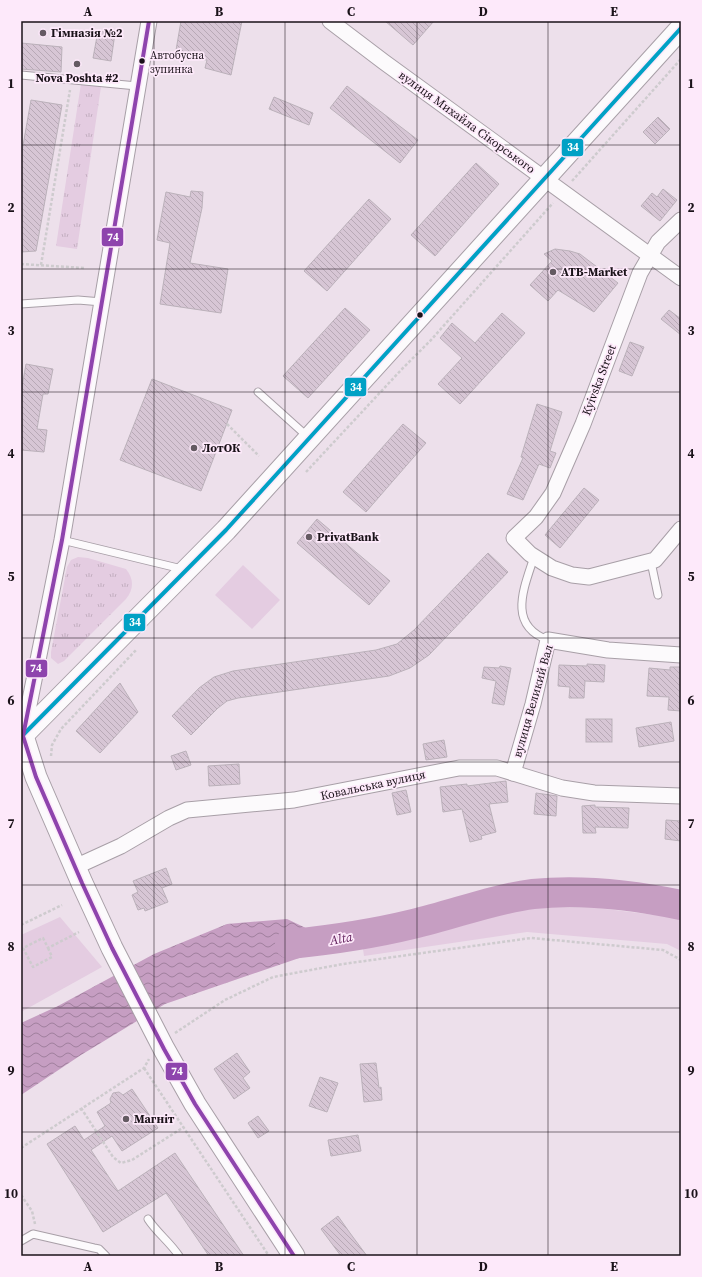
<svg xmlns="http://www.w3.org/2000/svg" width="702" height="1277" viewBox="0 0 702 1277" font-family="'Source Serif 4',serif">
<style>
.grass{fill:url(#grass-tufts)}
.green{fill:#e4cce1}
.water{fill:url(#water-waves)}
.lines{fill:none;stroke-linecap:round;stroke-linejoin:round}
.river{stroke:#c69ec2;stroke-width:30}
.building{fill:url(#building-back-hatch);stroke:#bbb1ba}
.lane-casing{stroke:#a89fa7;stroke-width:9}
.street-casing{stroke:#a89fa7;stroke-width:17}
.secondary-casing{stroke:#a89fa7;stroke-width:23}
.path{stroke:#cecbce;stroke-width:2.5;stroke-dasharray:3 2;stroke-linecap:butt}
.lane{stroke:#fcfafc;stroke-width:7}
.street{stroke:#fcfafc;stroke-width:15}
.secondary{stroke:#fcfafc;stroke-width:21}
.bus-1-casing{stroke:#fde9fa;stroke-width:7}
.bus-2-casing{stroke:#fde9fa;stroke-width:7}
.bus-1{stroke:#01a1c5;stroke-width:4}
.bus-2{stroke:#8e44ad;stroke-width:4}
.grid{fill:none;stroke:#1a1219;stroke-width:1;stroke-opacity:0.55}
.poi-dot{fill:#645a62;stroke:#fde9fa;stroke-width:1.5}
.bus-dot{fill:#1a1219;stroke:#fde9fa;stroke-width:1.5}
.labels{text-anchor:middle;stroke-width:3.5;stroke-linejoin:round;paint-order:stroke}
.bus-label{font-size:11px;fill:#1a1219;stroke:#fde9fa;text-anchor:start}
.poi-label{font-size:12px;font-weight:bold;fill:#1a1219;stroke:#fde9fa;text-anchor:start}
.street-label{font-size:12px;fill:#1a1219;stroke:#fde9fa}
.water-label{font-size:13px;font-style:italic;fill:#652560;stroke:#fde9fa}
.line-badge{stroke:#fde9fa;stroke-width:1.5}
.badge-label{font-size:11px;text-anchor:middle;font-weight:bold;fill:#fff}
.neatline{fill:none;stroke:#1a1219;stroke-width:1.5}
.grid-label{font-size:13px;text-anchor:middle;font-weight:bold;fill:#1a1219}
</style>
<defs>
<pattern id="grass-tufts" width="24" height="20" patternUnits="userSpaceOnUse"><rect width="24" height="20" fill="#e4cce1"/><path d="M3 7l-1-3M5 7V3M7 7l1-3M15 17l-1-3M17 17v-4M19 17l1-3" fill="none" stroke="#c3aec0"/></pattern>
<pattern id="water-waves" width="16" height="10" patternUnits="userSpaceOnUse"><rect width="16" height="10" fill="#c69ec2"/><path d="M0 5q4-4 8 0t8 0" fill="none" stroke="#a07f9d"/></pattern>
<pattern id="building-back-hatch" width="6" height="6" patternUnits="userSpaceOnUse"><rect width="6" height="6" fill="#d7c6d5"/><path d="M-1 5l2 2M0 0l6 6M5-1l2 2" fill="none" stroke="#b8a9b6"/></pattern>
</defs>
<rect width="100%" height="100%" fill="#ede0eb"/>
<g class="grass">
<polygon points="82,77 102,80 77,249 56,246"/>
<path d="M78,557L88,558L126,569C134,579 134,589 126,599L64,661L58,664L51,658V652L67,567L71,560Z"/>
</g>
<g class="green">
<polygon points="243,565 280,600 252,629 215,595"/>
<polygon points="518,907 598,908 679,918 681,919 681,951 667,944 527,932 364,956 362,942 419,932"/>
<polygon points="60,917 102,967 21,1012 21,935"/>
</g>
<polygon class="water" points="287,919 331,940 311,954 165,1004 81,1055 21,1095 21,1023 58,1006 154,954 227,924"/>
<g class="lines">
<path class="river" d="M290,944C331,940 372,934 413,924C453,915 492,899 533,894C582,889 633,895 681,905"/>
</g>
<g class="building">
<polygon points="181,21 242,21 231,75 205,68 207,60 175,56"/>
<polygon points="385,21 434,21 413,45"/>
<polygon points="98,31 115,33 111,61 93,58"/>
<polygon points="21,43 62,47 61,72 21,69"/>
<polygon points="347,86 418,140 400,163 330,108"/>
<polygon points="274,97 313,113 309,125 269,109"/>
<polygon points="31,100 62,105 36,251 21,252 21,157"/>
<polygon points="658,117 670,129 655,144 643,132"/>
<polygon points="476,163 499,184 435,256 411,235"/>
<polygon points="663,189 677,200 660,221 641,206 652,193 657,197"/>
<polygon points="191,191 203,192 202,208 190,263 228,269 221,313 160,304 170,243 157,240 166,192 190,197"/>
<polygon points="369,199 391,219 327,291 304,271"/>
<polygon points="555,249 570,251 580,254 618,283 594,312 558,290 548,301 530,285 552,261 544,254"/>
<polygon points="345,308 370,330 308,398 283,376"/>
<polygon points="669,310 681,319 681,335 661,319"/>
<polygon points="502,313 525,333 460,404 438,384 462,358 440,338 452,323 475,343"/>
<polygon points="630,342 644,347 632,376 619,371"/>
<polygon points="26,364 53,369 48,394 43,394 37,429 47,430 44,452 21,450 21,392"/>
<polygon points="152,379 232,410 201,491 120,460"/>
<polygon points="537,404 562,412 550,451 556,453 550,468 539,464 523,500 507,494 523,458 521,457"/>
<polygon points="403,424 426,443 366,512 343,492"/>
<polygon points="584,488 599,500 560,548 545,535"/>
<polygon points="317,519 390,581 369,605 297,543"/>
<polygon points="488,553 508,572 429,655 410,668 389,676 238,698 227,701 218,708 191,735 172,716 199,688 214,677 233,671 376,650 397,644 414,630"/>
<polygon points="587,664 605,665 604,682 585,681 584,698 569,698 570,687 558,686 559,665 587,666"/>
<polygon points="500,666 511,668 504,705 492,703 496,681 482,678 484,667 499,668"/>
<polygon points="670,667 681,667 681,711 668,710 669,697 647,696 649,668 670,670"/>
<polygon points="120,683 138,712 100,753 76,731"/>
<rect x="586" y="719" width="26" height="23"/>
<polygon points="671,722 674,741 639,747 636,728"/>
<polygon points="444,740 447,757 426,760 423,744"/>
<polygon points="186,751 191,765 176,770 171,756"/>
<polygon points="239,764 240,784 209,786 208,766"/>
<polygon points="506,781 508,802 489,804 496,832 481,836 482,839 470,842 462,809 443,812 440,787 467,784 467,786"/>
<polygon points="406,790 411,812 397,815 392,793"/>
<polygon points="536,793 557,796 556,816 534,814"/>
<polygon points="595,805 595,807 629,808 628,828 595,827 596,833 583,833 582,806"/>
<polygon points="666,820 681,821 681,841 665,839"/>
<polygon points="166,868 172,884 162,888 168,902 145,911 144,908 138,910 132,895 138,892 133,881"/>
<polygon points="237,1053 250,1072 243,1078 250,1088 234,1099 214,1069"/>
<polygon points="376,1063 379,1088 381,1087 382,1100 364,1102 360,1064"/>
<polygon points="320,1077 338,1083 327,1112 309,1106"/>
<polygon points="132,1089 158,1128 122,1151 112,1136 91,1150 118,1191 175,1153 244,1256 209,1256 166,1193 103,1232 47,1144 75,1126 84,1140 105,1126 97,1112 111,1103 110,1099 113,1093 119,1092 123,1095"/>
<polygon points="258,1116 269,1131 258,1138 248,1123"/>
<polygon points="358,1135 361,1151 331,1156 328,1140"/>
<polygon points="338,1216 350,1233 367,1256 341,1256 321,1229"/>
</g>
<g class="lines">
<defs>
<g id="lane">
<polyline points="21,75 137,86"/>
<polyline points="21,304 78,300 102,302"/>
<polyline points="258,392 308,437"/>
<polyline points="62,540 182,569"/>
<path d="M534,557C524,588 507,625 548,640"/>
<polyline points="651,562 658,595"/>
<path d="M148,1219C157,1233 170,1242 179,1256"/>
<polyline points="21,1241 33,1234 94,1248 99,1249 106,1256"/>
</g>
<g id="street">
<polyline points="330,21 384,62 681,278"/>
<polyline points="681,220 658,242 640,273 583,424 553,493 536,517 514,538 530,554 552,568 572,575 589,577 655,560 681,529"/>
<polyline points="23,735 62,540 149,21"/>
<polyline points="513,773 533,704 548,640 608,650 681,655"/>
<polyline points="75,867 121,846 169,818 187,810 294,800 459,768 497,768 562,788 594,793 681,796"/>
</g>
<g id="secondary">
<polyline points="23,736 36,777 82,883 112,948 164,1049 195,1104 294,1256"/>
<polyline points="21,737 226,530 681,28"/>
</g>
</defs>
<use href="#lane" class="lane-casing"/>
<use href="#street" class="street-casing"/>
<use href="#secondary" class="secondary-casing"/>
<g class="path">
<polyline points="572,181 681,59"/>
<polyline points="21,264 84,268"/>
<polyline points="41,265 70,90"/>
<polyline points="227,424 259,456"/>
<polyline points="306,472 402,369 431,340 553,203"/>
<polyline points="51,756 52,745 61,729 137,649"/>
<polyline points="21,925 62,905"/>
<polyline points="48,948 52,957 33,967 23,948 43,938 48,948 79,932"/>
<polyline points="175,1033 225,1000 273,977 343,964 531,938 663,950 681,960"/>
<polyline points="144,1068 269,1256"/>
<polyline points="81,1108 113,1157 121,1163 132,1160 184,1127"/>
<polyline points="21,1148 144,1068 149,1059"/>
<polyline points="21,1195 32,1211 35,1224"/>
</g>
<use href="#lane" class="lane"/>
<use href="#street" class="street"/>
<use href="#secondary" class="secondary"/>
<defs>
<polyline id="bus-1" points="21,737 226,530 681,28"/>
<polyline id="bus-2" points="149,21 62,540 23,736 36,777 82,883 112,948 164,1049 195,1104 294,1256"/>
</defs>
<use href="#bus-1" class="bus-1-casing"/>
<use href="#bus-2" class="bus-2-casing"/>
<use href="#bus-1" class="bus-1"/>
<use href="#bus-2" class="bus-2"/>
</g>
<path class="grid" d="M154,21V1256M285,21V1256M417,21V1256M548,21V1256M21,145H681M21,269H681M21,392H681M21,515H681M21,638H681M21,762H681M21,885H681M21,1008H681M21,1132H681"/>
<g class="poi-dot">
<circle cx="43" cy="33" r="4"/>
<circle cx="77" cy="64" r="4"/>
<circle cx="553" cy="272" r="4"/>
<circle cx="194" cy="448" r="4"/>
<circle cx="309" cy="537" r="4"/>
<circle cx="126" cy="1119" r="4"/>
</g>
<g class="bus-dot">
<circle cx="142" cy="61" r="3.5"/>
<circle cx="420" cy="315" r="3.5"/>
</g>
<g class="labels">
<g class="bus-label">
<text x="150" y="59">Автобусна<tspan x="150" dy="14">зупинка</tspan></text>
</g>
<g class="poi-label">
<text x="51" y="37">Гімназія №2</text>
<text x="77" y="82" text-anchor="middle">Nova Poshta #2</text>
<text x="561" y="276">ATB-Market</text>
<text x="202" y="452">ЛотОК</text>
<text x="317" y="541">PrivatBank</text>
<text x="134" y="1123">Магніт</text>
</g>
<g class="street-label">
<text transform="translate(467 122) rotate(36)" y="4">вулиця Михайла Сікорського</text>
<text transform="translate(599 380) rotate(-69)" y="4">Kyivska Street</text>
<text transform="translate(533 701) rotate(-74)" y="4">вулиця Великий Вал</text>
<text transform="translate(373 785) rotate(-12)" y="4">Ковальська вулиця</text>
</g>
<g class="water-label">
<text transform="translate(341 938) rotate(-10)" y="5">Alta</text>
</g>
</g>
<g class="line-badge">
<rect x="561" y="138" width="23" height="19" rx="4" fill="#01a1c5"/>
<rect x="101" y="227" width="23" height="20" rx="4" fill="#8e44ad"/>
<rect x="344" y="377" width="23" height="20" rx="4" fill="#01a1c5"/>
<rect x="123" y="613" width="23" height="19" rx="4" fill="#01a1c5"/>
<rect x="25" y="659" width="23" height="19" rx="4" fill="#8e44ad"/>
<rect x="165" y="1062" width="23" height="19" rx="4" fill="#8e44ad"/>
</g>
<g class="badge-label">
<text x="573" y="151">34</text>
<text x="113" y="241">74</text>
<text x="356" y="391">34</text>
<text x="135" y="626">34</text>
<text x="36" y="672">74</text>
<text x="177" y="1075">74</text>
</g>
<rect width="702" height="1277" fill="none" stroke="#fde9fa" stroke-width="44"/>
<rect x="22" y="22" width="658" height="1233" class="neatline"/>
<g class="grid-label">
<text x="88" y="16">A</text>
<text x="219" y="16">B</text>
<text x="351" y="16">C</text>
<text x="483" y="16">D</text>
<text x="614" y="16">E</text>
<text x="11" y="88">1</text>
<text x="691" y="88">1</text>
<text x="11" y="212">2</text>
<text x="691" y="212">2</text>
<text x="11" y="335">3</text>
<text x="691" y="335">3</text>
<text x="11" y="458">4</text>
<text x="691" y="458">4</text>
<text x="11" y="581">5</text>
<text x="691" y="581">5</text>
<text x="11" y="705">6</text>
<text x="691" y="705">6</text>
<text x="11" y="828">7</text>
<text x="691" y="828">7</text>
<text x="11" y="951">8</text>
<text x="691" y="951">8</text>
<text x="11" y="1075">9</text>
<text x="691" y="1075">9</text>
<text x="11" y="1198">10</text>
<text x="691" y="1198">10</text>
<text x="88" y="1271">A</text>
<text x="219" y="1271">B</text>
<text x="351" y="1271">C</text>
<text x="483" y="1271">D</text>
<text x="614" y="1271">E</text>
</g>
</svg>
